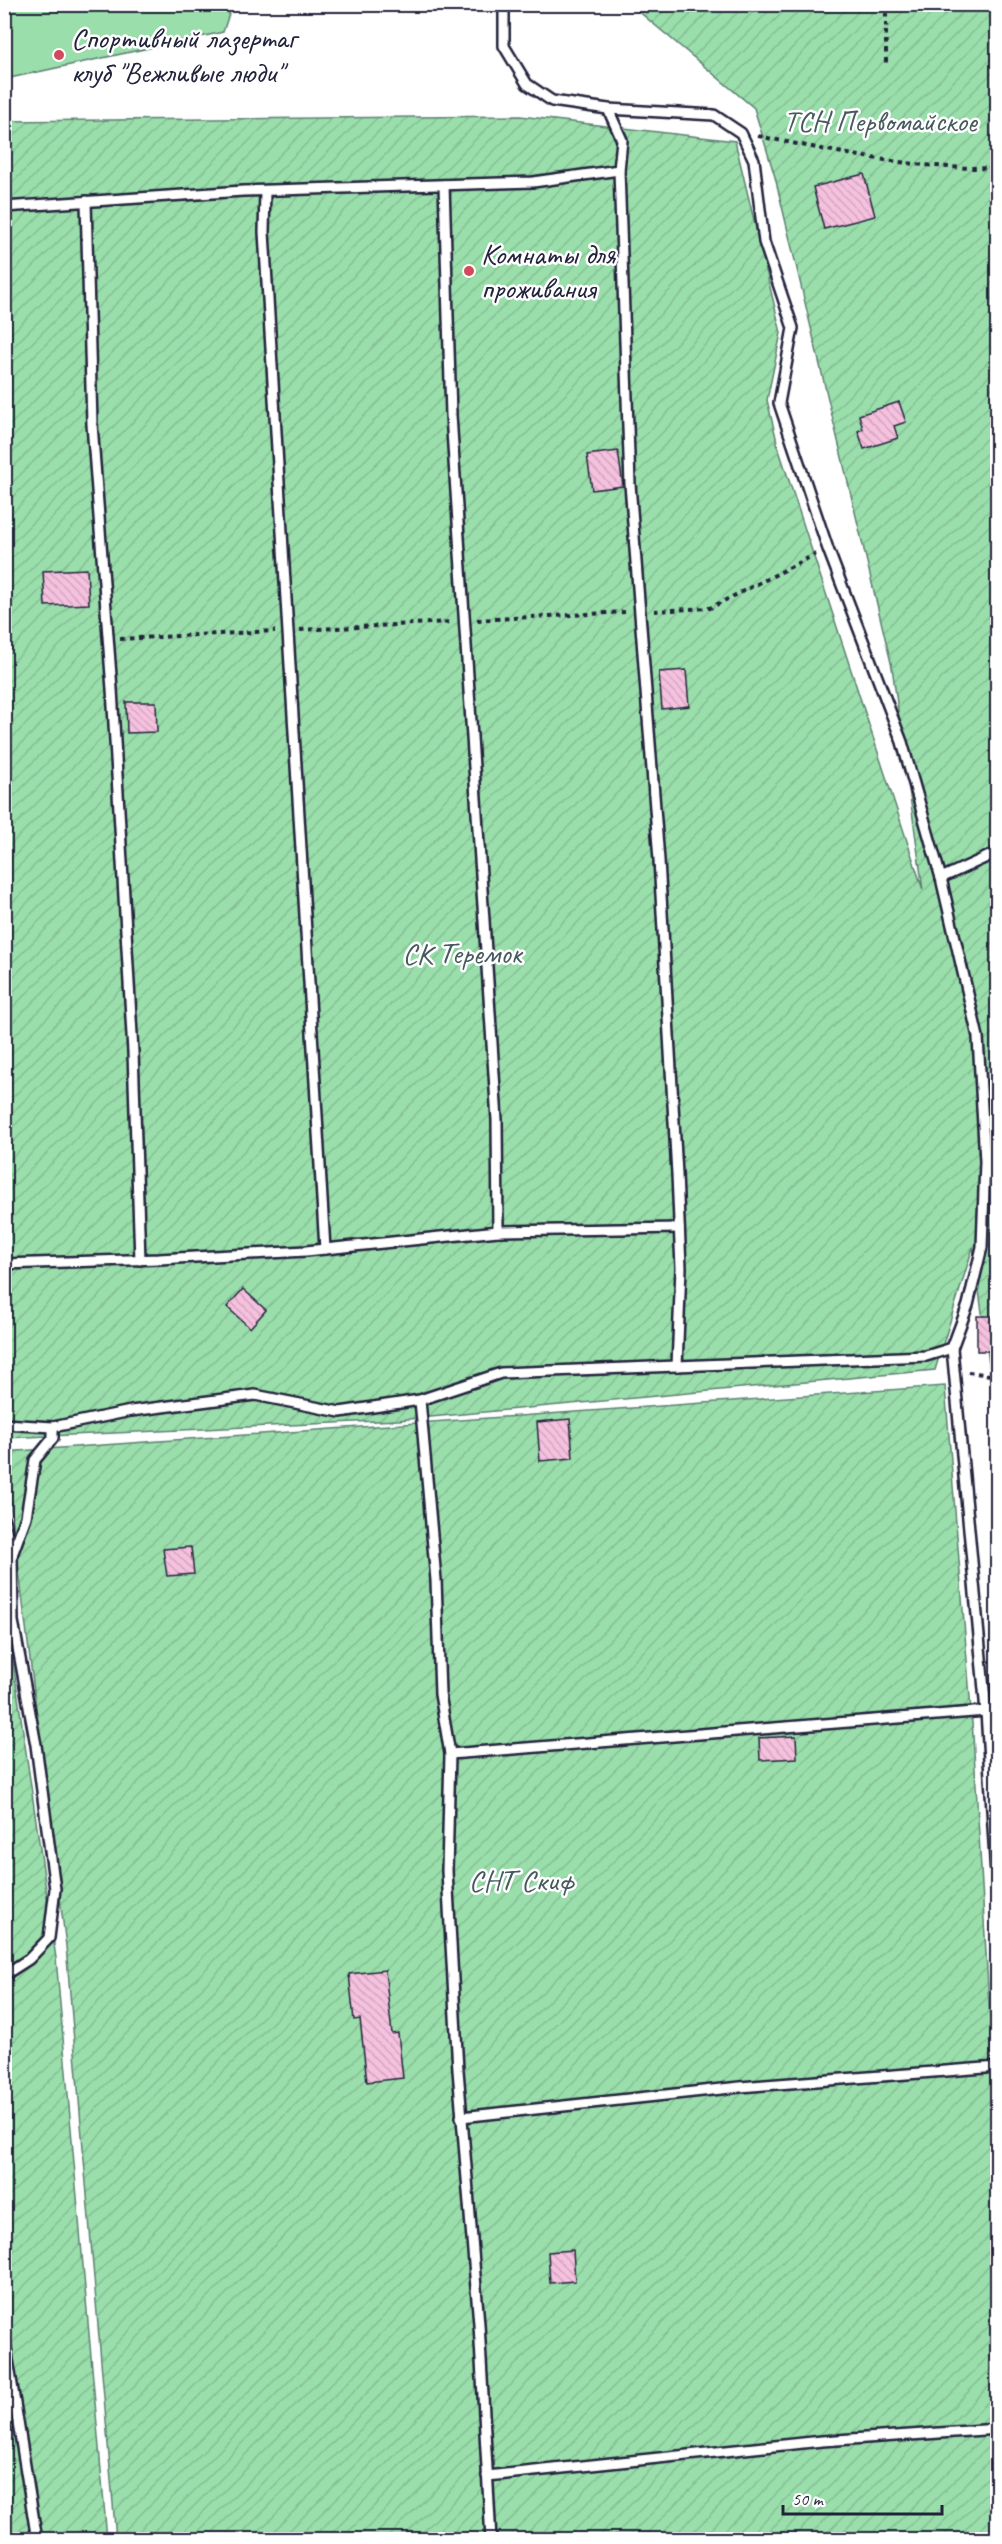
<svg xmlns="http://www.w3.org/2000/svg" width="1002" height="2544" viewBox="0 0 1002 2544" font-family="Caveat,sans-serif">
<style>
.park{fill:#99deab;stroke:#5e8073;stroke-width:1.5}
.garden{fill:url(#garden-furrows);stroke:#5e8073;stroke-width:1.5}
.building{fill:url(#building-back-hatch);stroke:#22223b;stroke-width:1.5}
.lines{fill:none;stroke-linecap:round;stroke-linejoin:round}
.service-casing{stroke:#22223b;stroke-width:14}
.path{stroke:#22223b;stroke-width:4;stroke-dasharray:4.5 4.5;stroke-linecap:butt}
.service{stroke:#fff;stroke-width:9}
.poi-dot{fill:#d1495b;stroke:#fff;stroke-width:2}
.labels{text-anchor:middle;stroke-width:5;stroke-linejoin:round;paint-order:stroke}
.poi-label{font-size:30px;fill:#22223b;stroke:#fff;text-anchor:start}
.park-label{font-size:30px;fill:#465a5d;stroke:#fff}
</style>
<defs>
<pattern id="garden-furrows" width="10" height="10" patternUnits="userSpaceOnUse" patternTransform="scale(1.5)"><rect width="10" height="10" fill="#99deab"/><path d="M-1 1l2-2M0 10L10 0M9 11l2-2" fill="none" stroke="#84be94"/></pattern>
<pattern id="building-back-hatch" width="6" height="6" patternUnits="userSpaceOnUse" patternTransform="scale(1.5)"><rect width="6" height="6" fill="#f5c1de"/><path d="M-1 5l2 2M0 0l6 6M5-1l2 2" fill="none" stroke="#d2a6bf"/></pattern>
</defs>
<rect width="100%" height="100%" fill="#fff"/>
<filter id="ink" filterUnits="userSpaceOnUse"><feTurbulence type="fractalNoise" baseFrequency=".0167" numOctaves="2"/><feDisplacementMap in="SourceGraphic" scale="12" xChannelSelector="R" yChannelSelector="G"/><feConvolveMatrix kernelMatrix="1 2 1 2 8 2 1 2 1" color-interpolation-filters="sRGB"/></filter>
<g filter="url(#ink)">
<polygon class="park" points="4,5 5,4 232,5 223,32 5,79"/>
<g class="garden">
<polygon points="631,5 997,5 997,1422 973,1247 935,1370 398,1420 5,1438 4,121 520,116 735,141 781,333 767,400 779,450 923,890 892,667 775,177 754,108"/>
<polygon points="945,1386 973,1735 997,2137 997,2539 116,2539 66,1946 4,1452"/>
<polygon points="4,1601 56,1958 107,2539 5,2539"/>
</g>
<g class="building">
<polygon points="864,174 875,216 824,229 813,187"/>
<polygon points="899,402 906,422 894,426 898,438 864,449 858,431 863,429 859,415"/>
<polygon points="618,451 623,486 592,490 587,455"/>
<polygon points="87,569 89,604 45,606 43,571"/>
<polygon points="686,670 689,706 662,709 659,672"/>
<polygon points="126,702 156,702 157,732 127,733"/>
<polygon points="243,1289 266,1310 250,1328 227,1307"/>
<rect x="977" y="1316" width="21" height="35"/>
<polygon points="570,1419 573,1458 540,1461 537,1422"/>
<polygon points="191,1547 194,1574 167,1576 163,1549"/>
<polygon points="796,1736 797,1758 760,1760 759,1738"/>
<polygon points="385,1970 392,2034 398,2033 403,2078 367,2082 360,2019 354,2020 349,1974"/>
<polygon points="573,2250 575,2281 550,2283 548,2252"/>
</g>
<g class="lines">
<defs>
<g id="service">
<polyline points="504,4 504,46 527,84 552,101 608,109 714,115 741,133 754,160 764,242 793,328 779,403 828,549 902,742 941,878"/>
<polyline points="619,170 630,484 659,860 677,1174 681,1268 677,1366"/>
<polyline points="444,185 451,415 497,1120 498,1231"/>
<polyline points="265,191 264,232 325,1249"/>
<polyline points="86,201 92,424 112,689 133,1052 140,1260"/>
<polyline points="4,207 243,191 533,182 619,170 622,140 608,109"/>
<polyline points="998,852 941,878 978,1037 985,1161 982,1247 968,1305 952,1348 986,1711 998,1908"/>
<polyline points="4,1264 159,1259 306,1251 498,1231 679,1228"/>
<polyline points="420,1400 436,1580 440,1694 450,1754 447,1871 458,2070 479,2324 491,2540"/>
<polyline points="4,1424 53,1427 131,1411 255,1395 340,1412 420,1400 501,1373 926,1356 952,1348"/>
<polyline points="4,1520 12,1555"/>
<polyline points="450,1754 986,1711"/>
<polyline points="4,1975 29,1959 49,1938 55,1889 36,1745 13,1621 12,1555 26,1517 35,1460 53,1438 53,1427"/>
<polyline points="461,2117 740,2087 998,2067"/>
<polyline points="4,2335 37,2540"/>
<polyline points="487,2476 822,2441 998,2429"/>
</g>
</defs>
<use href="#service" class="service-casing"/>
<g class="path">
<polyline points="886,4 886,66"/>
<path d="M758,136C836,152 917,170 998,168"/>
<polyline points="654,611 710,608 816,554"/>
<polyline points="477,620 625,612"/>
<polyline points="300,630 451,622"/>
<polyline points="120,639 275,631"/>
<polyline points="968,1372 998,1376"/>
</g>
<use href="#service" class="service"/>
</g>
</g>
<g class="poi-dot">
<circle cx="59" cy="55" r="6"/>
<circle cx="469" cy="271" r="6"/>
</g>
<g class="labels">
<g class="poi-label">
<text x="71" y="48">Спортивный лазертаг<tspan x="71" dy="34">клуб "Вежливые люди"</tspan></text>
<text x="481" y="264">Комнаты для<tspan x="481" dy="34">проживания</tspan></text>
</g>
<g class="park-label">
<text x="880" y="131">ТСН Первомайское</text>
<text x="462" y="963">СК Теремок</text>
<text x="521" y="1890">СНТ Скиф</text>
</g>
</g>
<rect width="1002" height="2544" fill="none" stroke="#fff" stroke-width="24"/>
<rect x="12" y="12" width="978" height="2520" fill="none" stroke="#22223b" stroke-width="2" filter="url(#ink)"/>
<path d="M783 2505v9h159v-9" fill="none" stroke="#22223b" stroke-width="3"/>
<text x="792" y="2505" font-size="18" fill="#22223b" stroke="#ffffff" stroke-width="4.5" paint-order="stroke">50 m</text>
</svg>
